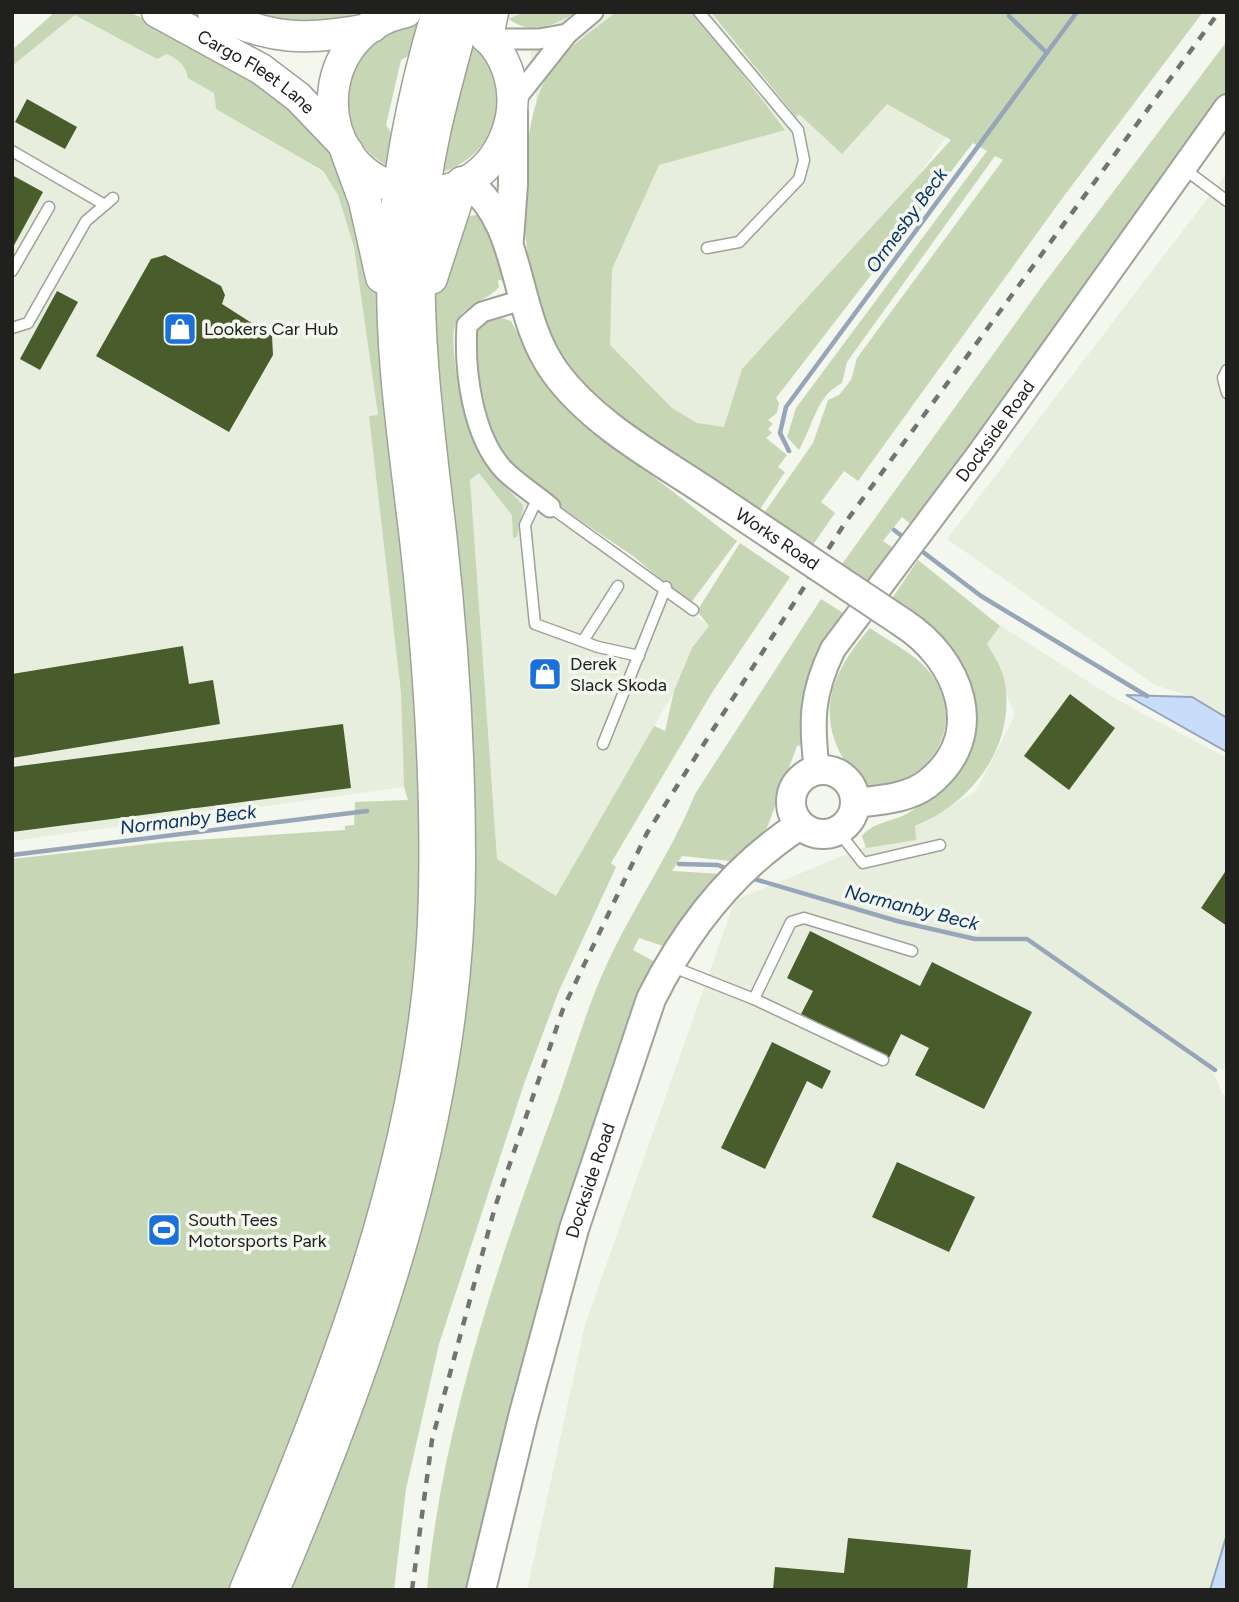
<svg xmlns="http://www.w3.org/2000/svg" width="1239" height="1602" viewBox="0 0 1239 1602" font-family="Figtree,sans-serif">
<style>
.built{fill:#e7eede}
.green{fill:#c7d6b4}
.water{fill:#c9ddfa;stroke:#96a5b8;stroke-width:2}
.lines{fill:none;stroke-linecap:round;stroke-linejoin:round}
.stream{stroke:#96a5b8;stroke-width:4.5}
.building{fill:#495c2c}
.service-casing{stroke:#9ea299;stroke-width:13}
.minor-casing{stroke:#9ea299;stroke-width:23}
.tertiary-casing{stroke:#9ea299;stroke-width:28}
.secondary-casing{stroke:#9ea299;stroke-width:32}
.primary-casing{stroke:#9ea299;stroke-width:33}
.trunk-casing{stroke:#9ea299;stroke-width:35}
.service{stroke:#fff;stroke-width:10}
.minor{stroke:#fff;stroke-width:19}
.tertiary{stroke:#fff;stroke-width:24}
.secondary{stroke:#fff;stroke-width:28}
.primary{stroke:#fff;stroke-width:30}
.trunk{stroke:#fff;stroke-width:32}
.rail{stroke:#72756f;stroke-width:4.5;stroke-dasharray:9 9;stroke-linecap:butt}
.secondary-bridge-casing{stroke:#9ea299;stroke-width:32;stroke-linecap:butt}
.secondary-bridge{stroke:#fff;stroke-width:28}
.labels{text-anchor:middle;stroke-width:7;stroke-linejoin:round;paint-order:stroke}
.street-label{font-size:18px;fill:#20211e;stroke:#f3f7ee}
.poi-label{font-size:18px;fill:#20211e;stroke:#f3f7ee;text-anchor:start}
.water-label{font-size:19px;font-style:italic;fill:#083369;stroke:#f3f7ee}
</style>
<rect width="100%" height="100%" fill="#f3f7ee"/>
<g class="built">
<polygon points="506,12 1037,12 719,450 599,350 551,227 528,30 510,20"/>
<polygon points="75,15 157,59 167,54 178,59 185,67 189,78 214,93 216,109 323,172 338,195 354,247 378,415 369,416 401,693 404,787 12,841 12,66"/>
<polygon points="1227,173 1227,718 1192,697 1155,685 947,539"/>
<polygon points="497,458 538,497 716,631 698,650 556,896 496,859 462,466"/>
<polygon points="968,605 1114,698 1227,758 1227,1070 1211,1067 1222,1093 1227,1097 1227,1534 1210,1590 527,1590 585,1325 735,900 923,823 976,791 1015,715"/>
</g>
<g class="green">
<path d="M55,12H129L180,35L287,101L339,164L363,233L376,293L411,606L423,877L413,1005L403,1078L369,1219L334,1337L233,1590H12V859L165,842L345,830V826L354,825L355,802L408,800L404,787L401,693L369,416L378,415L354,247L338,195L323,171L216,109L214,93L188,78C185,64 179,60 167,54L157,59L75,15L12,66V50Z"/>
<path d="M228,12H360C308,32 279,23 228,12Z"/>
<path d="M524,12H577C554,25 532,36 509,19Z"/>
<path d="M616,12H695L785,130L659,165L612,269L610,345L672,408L697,423L724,427L742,369L951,140L887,104L842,154L799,114L796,117L711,12H1203L1061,200L858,481L844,471L821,502L835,513L808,552L760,519L813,443L828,400L839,395L851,380L857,358L1003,160L995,156L847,362L842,383C816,396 813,426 799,450L787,437L796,408L987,151L973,143L776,398L779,403L777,413L768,420L773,424L768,429L772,433L766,438L787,455L778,467L785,472L756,515C719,490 682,466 645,441C632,432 613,423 602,411C586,393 568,372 556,352C518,290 513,142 546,78C560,51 593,31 616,12Z"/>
<path d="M420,25L415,52L401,60L386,125L395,139L389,167C320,129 343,34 420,25Z"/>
<path d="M467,40C514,82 505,151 443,172L440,169Z"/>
<polygon points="1227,41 1227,93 1179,156 914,527 902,517 883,541 896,550 867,592 837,571 1043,285"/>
<path d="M477,215L488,219L505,281L498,280L499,287C486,302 463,304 455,325C452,335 454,352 455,363C461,421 481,463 523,505V509L517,537L513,538L512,515L479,473L470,480L497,859L556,896L654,726L665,731L674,691L692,648L709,626L697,611L740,543L790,577L713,691L611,863L616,867L558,993L525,1081L439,1344L406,1489L394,1590H285L428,1179L433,309L439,266L459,217Z"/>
<polygon points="502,318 511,321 549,390 581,421 737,541 690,604 633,556 541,494 501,457 487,415 474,349 478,330 487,322"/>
<path d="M918,560L1000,626L987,644C994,656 1003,669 1005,683C1015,747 972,803 915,826L916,840L866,848L862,836C874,821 894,822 910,812C946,789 953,766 972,730L889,603Z"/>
<path d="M821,599L848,616L808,681L801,745L797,746L767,828L735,864L730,861L682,856L672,871L723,874L669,948L639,938L633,950L655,962L657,968L470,1590H427C442,1427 497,1266 553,1113C570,1067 583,1018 603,973C630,911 670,856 695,794Z"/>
<path d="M870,628C891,643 920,656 934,678C969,733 921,793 862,785C813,728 823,681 870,628Z"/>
</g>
<g class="water">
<polygon points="1126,695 1192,697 1227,718 1227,752"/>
<polygon points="1227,1534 1227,1590 1210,1590"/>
</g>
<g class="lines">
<g class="stream">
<polyline points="1009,16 1047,53"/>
<polyline points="789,451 780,433 786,407 1077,12"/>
<polyline points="894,530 907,540"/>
<polyline points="919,549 981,596 1147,696"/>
<polyline points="12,855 367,811"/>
<polyline points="679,864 718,865 730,870"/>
<polyline points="751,878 897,921 975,939 1027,939 1215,1070"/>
</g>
</g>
<g class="building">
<polygon points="27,99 77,127 65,149 15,122"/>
<polygon points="12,175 43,192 12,249"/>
<polygon points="165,255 221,286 225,295 222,304 272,336 273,355 229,432 96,356 151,259"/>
<polygon points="57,291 78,302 40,370 20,359"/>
<polygon points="183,646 189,684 213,680 220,724 12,758 12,674"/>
<polygon points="1070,694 1115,728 1069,790 1024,756"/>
<polygon points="343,724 351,788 12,832 12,767"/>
<polygon points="1227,869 1227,926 1201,908"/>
<polygon points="810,931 920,986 932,962 1032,1012 984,1109 915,1075 929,1048 901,1034 889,1058 801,1014 813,991 787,978"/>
<polygon points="772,1042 831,1071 822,1089 807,1081 765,1169 721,1148"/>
<polygon points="897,1162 975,1197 949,1252 872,1217"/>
<polygon points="848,1538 971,1550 967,1590 773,1590 775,1567 844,1573"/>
</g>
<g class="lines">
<defs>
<g id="service">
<polyline points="699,12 798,130 804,160 799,179 739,242 707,248"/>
<polyline points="12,151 105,205"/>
<polyline points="1183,168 1227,201"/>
<polyline points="12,271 49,207"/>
<polyline points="12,328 28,323 86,221 113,198"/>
<polyline points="1227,370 1223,378 1227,393"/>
<polyline points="538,497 525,525 535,624 598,647 639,656"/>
<polyline points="550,507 693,610"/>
<polyline points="583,641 618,586"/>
<polyline points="603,744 666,587"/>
<polyline points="838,831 863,863 940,845"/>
<polyline points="673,967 754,999 883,1060"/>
<polyline points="754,999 791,922 804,918 912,951"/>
</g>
<g id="minor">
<polyline points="489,39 539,39 567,34"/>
<polyline points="514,101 567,34 593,12"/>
<path d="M522,300L482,312L467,325C464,369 472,436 504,470C518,484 536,495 550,507"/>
</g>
<g id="tertiary">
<path id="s1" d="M817,771C811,722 811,694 833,649L980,453L1227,107"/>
</g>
<g id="secondary">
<path d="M466,181C525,225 511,311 555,372C595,427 664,462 719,500"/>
<polyline points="509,239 513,185 513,114"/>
<circle cx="823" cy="802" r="32"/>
<path d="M855,803C879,800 907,799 927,784C990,735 959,659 903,623"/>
<path id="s2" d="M481,1590L523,1417L574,1229L651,999C686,929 733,868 800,825"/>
</g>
<g id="primary">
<path id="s3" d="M157,12L261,69L298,97L340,141"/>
<path d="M213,12C269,40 307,41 368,29"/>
<path d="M406,12C312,31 307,165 400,189C502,216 557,76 467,22"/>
</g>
<g id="trunk">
<polyline points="372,26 382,12"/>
<polyline points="487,37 492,12"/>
<polyline points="347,152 365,201 382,277"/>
<polyline points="431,278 462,183"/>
<path d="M246,1590C335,1379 424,1154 434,922C439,804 431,683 419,566C408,461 389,357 394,251C398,171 415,89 438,12"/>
<path d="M273,1590C372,1358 461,1111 459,857C459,748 452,641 440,533C428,431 414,329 420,226C425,152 446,83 465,12"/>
</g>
</defs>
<use href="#service" class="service-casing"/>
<use href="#minor" class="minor-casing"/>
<use href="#tertiary" class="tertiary-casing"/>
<use href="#secondary" class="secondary-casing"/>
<use href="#primary" class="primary-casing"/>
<use href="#trunk" class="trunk-casing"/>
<use href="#service" class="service"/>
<use href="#minor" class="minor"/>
<use href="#tertiary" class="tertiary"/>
<use href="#secondary" class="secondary"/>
<use href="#primary" class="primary"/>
<use href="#trunk" class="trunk"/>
<polyline class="rail" points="412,1590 432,1440 495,1207 563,1009 647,833 845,523 1219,12"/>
<defs>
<g id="secondary-bridge">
<path id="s4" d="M719,500L903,623"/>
</g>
</defs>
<use href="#secondary-bridge" class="secondary-bridge-casing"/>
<use href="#secondary-bridge" class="secondary-bridge"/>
</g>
<defs>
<symbol id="shop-square" viewBox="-11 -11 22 22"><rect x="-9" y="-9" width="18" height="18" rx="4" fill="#1b70da" stroke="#f3f7ee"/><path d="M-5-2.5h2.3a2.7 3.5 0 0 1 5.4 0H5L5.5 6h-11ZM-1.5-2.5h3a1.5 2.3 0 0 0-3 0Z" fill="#fff"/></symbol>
<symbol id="stadium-square" viewBox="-11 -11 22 22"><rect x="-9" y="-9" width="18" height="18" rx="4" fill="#1b70da" stroke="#f3f7ee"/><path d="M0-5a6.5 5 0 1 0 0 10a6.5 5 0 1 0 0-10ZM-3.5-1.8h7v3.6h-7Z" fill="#fff"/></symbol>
</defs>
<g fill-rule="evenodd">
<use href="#shop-square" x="161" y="310" width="38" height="38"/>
<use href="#shop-square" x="526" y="655" width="38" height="38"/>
<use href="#stadium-square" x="145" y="1211" width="38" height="38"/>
</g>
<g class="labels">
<g class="street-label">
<text dy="6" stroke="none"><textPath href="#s3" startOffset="116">Cargo Fleet Lane</textPath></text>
<text dy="6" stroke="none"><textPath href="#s1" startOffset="397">Dockside Road</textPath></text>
<text dy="6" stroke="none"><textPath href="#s4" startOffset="70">Works Road</textPath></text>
<text dy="6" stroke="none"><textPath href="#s2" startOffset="424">Dockside Road</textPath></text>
</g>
<g class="poi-label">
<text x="204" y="335">Lookers Car Hub</text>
<text x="570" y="670">Derek<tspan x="570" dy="21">Slack Skoda</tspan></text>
<text x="188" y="1226">South Tees<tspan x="188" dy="21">Motorsports Park</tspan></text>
</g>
<g class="water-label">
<text transform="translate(906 220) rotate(-54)" y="7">Ormesby Beck</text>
<text transform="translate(188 819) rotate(-7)" y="7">Normanby Beck</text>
<text transform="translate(912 907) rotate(14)" y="7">Normanby Beck</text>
</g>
</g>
<rect width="1239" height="1602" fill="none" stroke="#20211e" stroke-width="28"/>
</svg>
